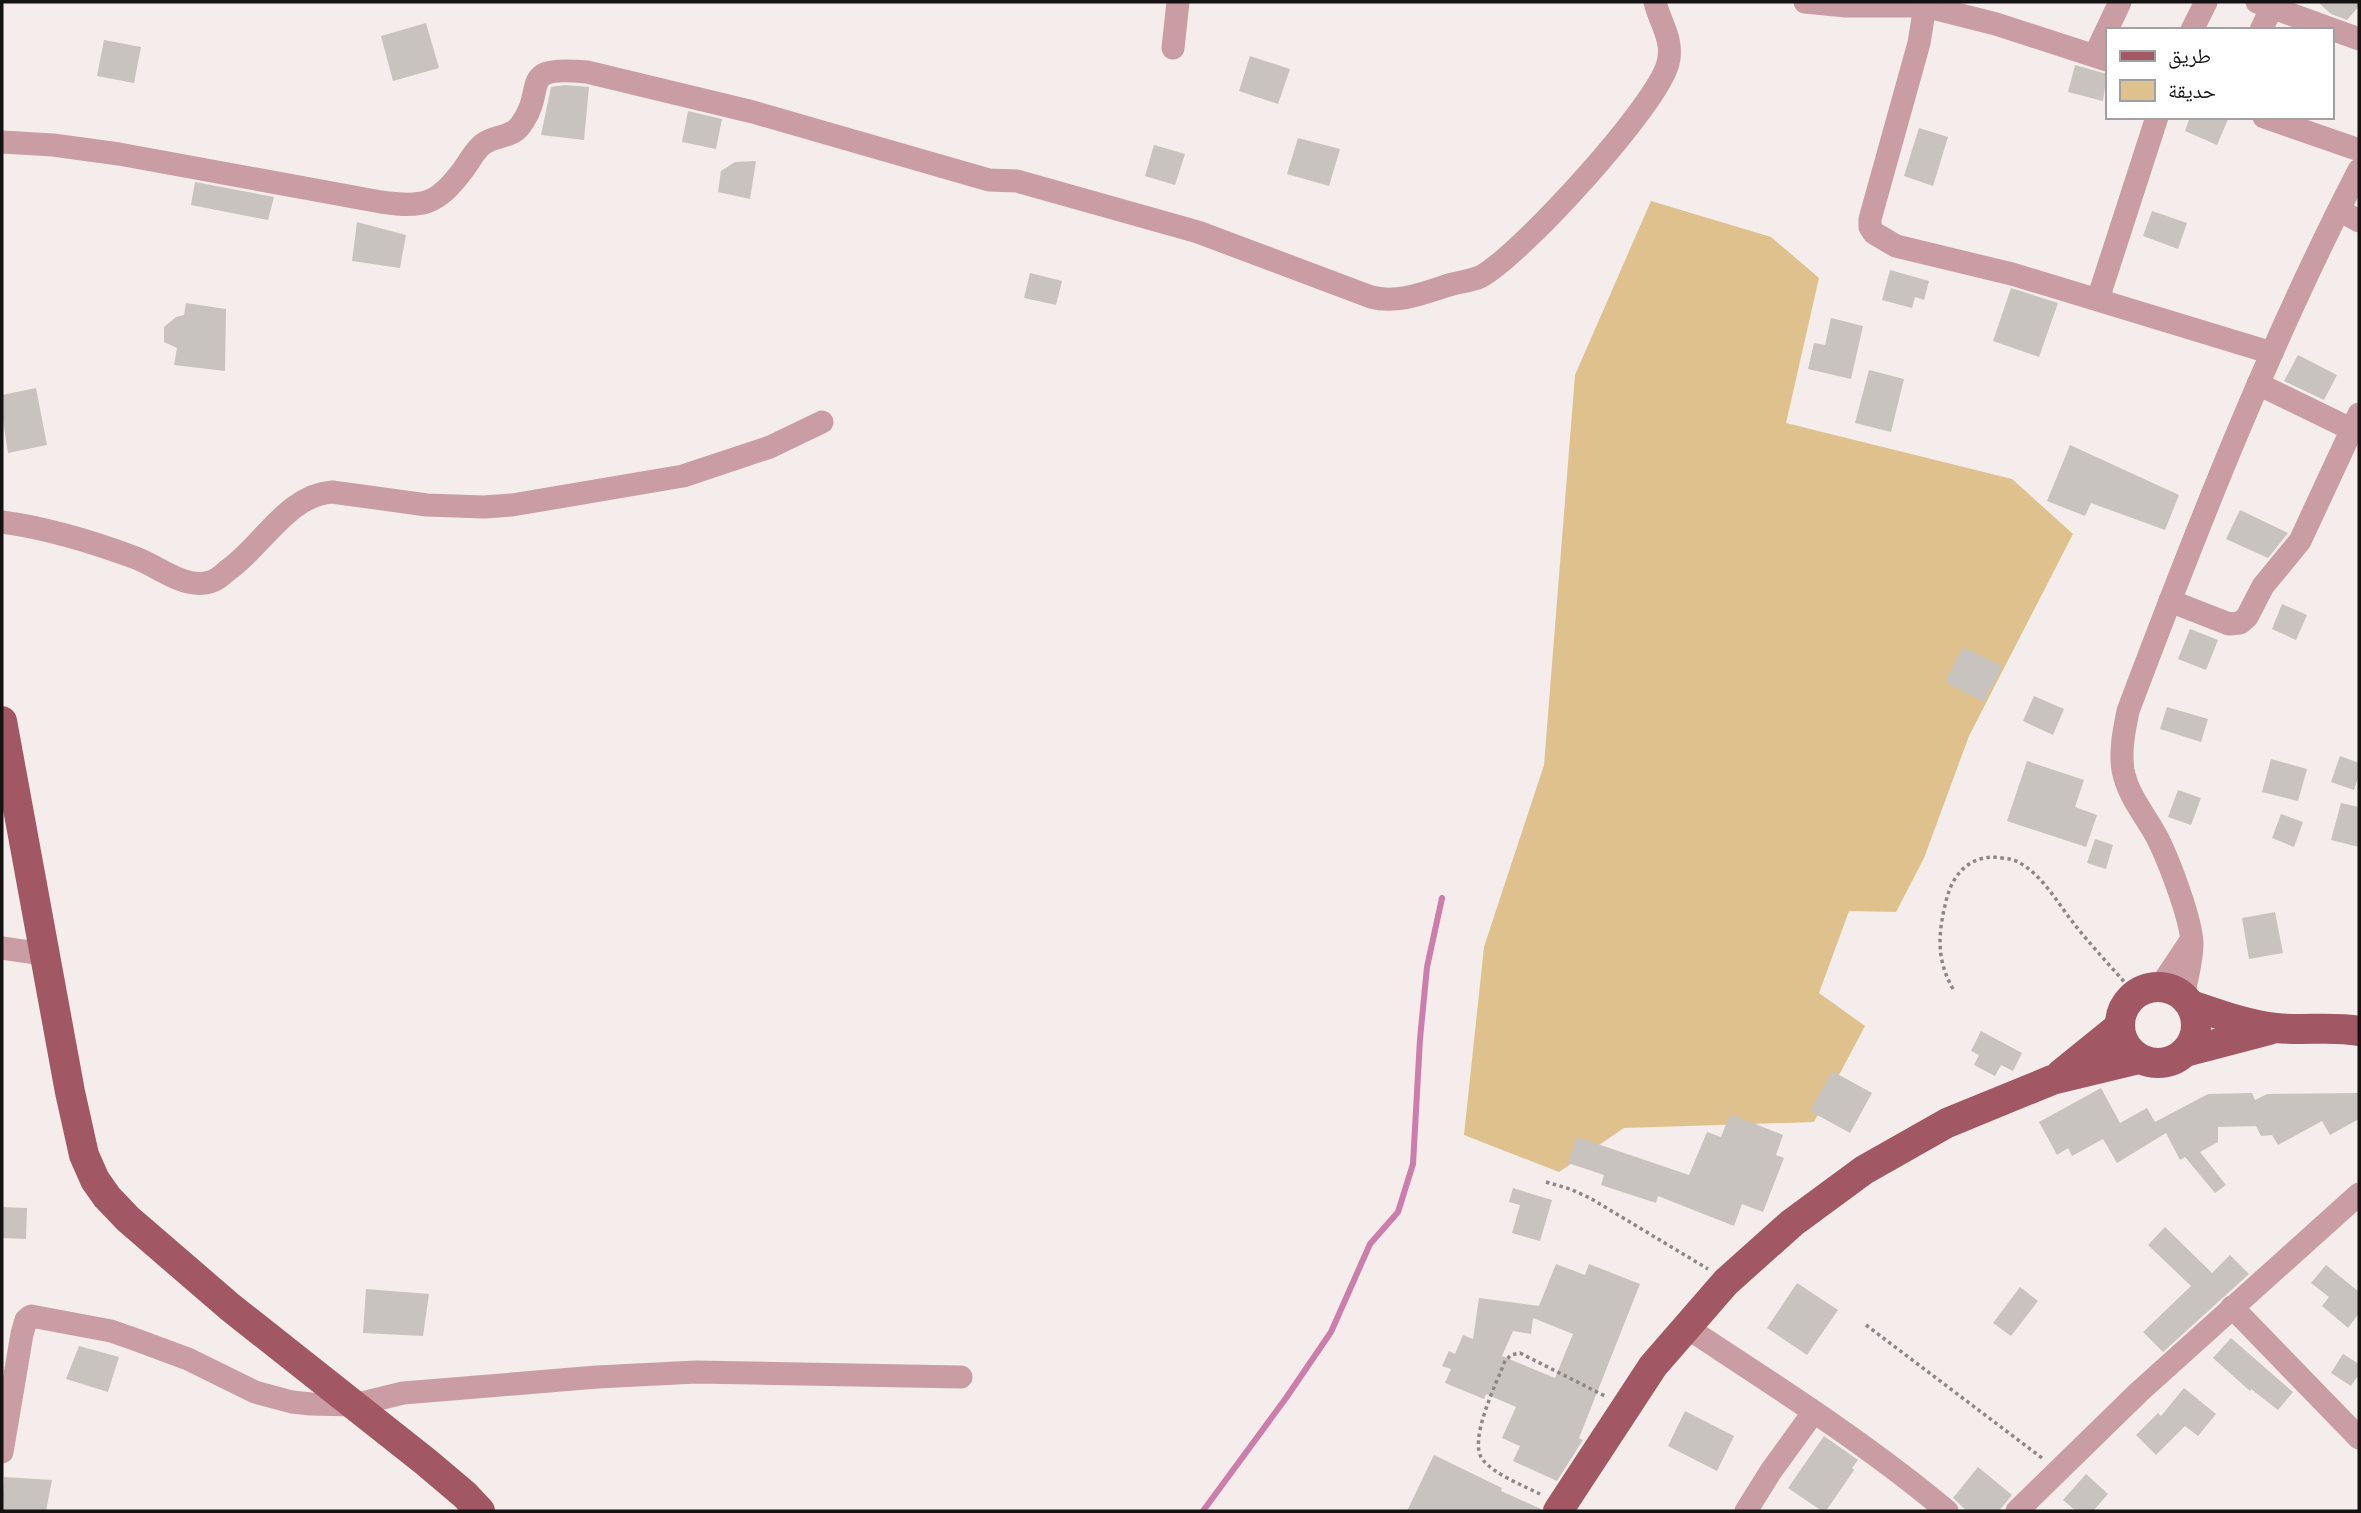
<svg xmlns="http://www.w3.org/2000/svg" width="2361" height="1513" viewBox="0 0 2361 1513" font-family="Montserrat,'Noto Naskh Arabic',sans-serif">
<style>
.green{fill:#dec18d}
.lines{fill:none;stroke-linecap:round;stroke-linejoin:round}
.stream{stroke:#cd7cac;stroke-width:6}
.building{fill:#c8c3bf;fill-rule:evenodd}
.path{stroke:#8d8887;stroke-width:3.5;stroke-dasharray:3.5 3.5;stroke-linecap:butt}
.minor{stroke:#c99da3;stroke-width:23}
.major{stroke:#a25765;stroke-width:30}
</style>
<rect width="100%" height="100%" fill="#f4edeb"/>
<polygon class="green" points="1651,201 1771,237 1819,278 1786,423 2012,479 2073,534 1969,736 1924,858 1896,912 1849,911 1819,993 1865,1026 1814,1122 1624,1128 1559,1172 1464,1135 1484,947 1544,765 1575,375"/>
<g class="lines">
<polyline class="stream" points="1203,1511 1286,1398 1331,1332 1370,1244 1398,1212 1413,1164 1420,1039 1427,967 1442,898"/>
</g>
<g class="building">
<polygon points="2318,2 2359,2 2359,6 2347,20 2331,14"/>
<polygon points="426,23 439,68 393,81 381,36"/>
<polygon points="104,40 141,47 134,83 97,76"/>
<polygon points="1250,56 1290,69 1278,104 1239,91"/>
<polygon points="2075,65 2107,74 2103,101 2068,92"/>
<polygon points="565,85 589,87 584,140 541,135 551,87"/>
<polygon points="688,111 722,119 716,149 682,142"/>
<polygon points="2190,117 2229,117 2217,145 2185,131"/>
<polygon points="1919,128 1948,137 1933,186 1904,176"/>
<polygon points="1298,138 1340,149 1329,186 1287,174"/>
<polygon points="1154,145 1185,154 1175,185 1145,176"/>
<polygon points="756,161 750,199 718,192 721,171 735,162"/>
<polygon points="195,182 274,197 268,220 191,205"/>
<polygon points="2152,211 2187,223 2178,249 2143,236"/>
<polygon points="357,222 406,235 400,268 352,261"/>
<polygon points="1890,270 1929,281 1924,300 1915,297 1912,308 1882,300"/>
<polygon points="1030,273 1062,281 1056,305 1024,298"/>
<polygon points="2011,288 2058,303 2039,357 1993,341"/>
<polygon points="186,303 226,309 225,371 174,365 177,348 164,342 164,327 176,317 184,315"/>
<polygon points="1831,318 1863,326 1851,379 1808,369 1814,343 1825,345"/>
<polygon points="2298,355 2337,375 2324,400 2284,381"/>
<polygon points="1869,370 1904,379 1891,432 1855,423"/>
<polygon points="36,388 47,445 8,453 2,414 2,395"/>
<polygon points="2070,445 2179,495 2165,530 2091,503 2085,516 2047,501"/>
<polygon points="2240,510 2288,533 2268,558 2226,539"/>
<polygon points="2282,604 2307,615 2296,640 2272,629"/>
<polygon points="2190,629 2218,640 2206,670 2178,659"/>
<polygon points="1963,647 2002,666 1984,702 1945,682"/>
<polygon points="2034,696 2064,709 2053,735 2023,721"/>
<polygon points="2167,707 2208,719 2201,742 2160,729"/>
<polygon points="2340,756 2359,763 2359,775 2354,790 2331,782"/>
<polygon points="2271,759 2307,769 2298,801 2262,792"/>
<polygon points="2027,761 2084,780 2075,807 2097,815 2086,847 2007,821"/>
<polygon points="2178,790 2201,798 2191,825 2168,817"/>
<polygon points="2341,803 2359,807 2359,847 2331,840"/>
<polygon points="2281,814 2303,822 2294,847 2272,838"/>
<polygon points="2095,839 2113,845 2106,869 2087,863"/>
<polygon points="2275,912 2283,953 2249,959 2242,918"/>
<polygon points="1981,1031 2022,1053 2013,1071 2001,1065 1995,1076 1974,1065 1979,1055 1971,1051"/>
<polygon points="1832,1071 1872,1093 1850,1133 1810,1111"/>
<polygon points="2101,1088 2120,1123 2147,1108 2155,1122 2208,1094 2252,1093 2255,1100 2267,1094 2359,1093 2359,1119 2330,1135 2322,1121 2278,1145 2272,1135 2261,1136 2256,1126 2218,1127 2218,1142 2200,1152 2226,1185 2215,1193 2185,1157 2180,1160 2166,1133 2117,1163 2103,1139 2072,1156 2068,1148 2057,1155 2039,1122"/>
<polygon points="1730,1114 1783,1135 1776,1155 1784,1158 1763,1212 1742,1204 1734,1226 1658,1196 1656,1203 1601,1185 1604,1175 1568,1163 1577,1137 1689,1175 1707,1132 1721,1137"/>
<polygon points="1513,1188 1552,1200 1540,1241 1512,1233 1520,1205 1509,1202"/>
<polygon points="2,1207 27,1208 26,1239 2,1238"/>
<polygon points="2165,1227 2212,1273 2230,1255 2249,1274 2163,1352 2143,1332 2191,1286 2148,1245"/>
<path d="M1556,1264L1585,1275L1589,1264L1640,1284L1579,1438L1583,1440L1557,1481L1513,1461L1520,1446L1502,1438L1516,1407L1486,1394L1484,1399L1445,1383L1451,1369L1442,1366L1449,1351L1455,1354L1463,1335L1473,1339L1479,1298L1539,1306ZM1533,1318L1573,1334L1555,1378L1502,1356L1513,1331L1531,1334Z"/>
<polygon points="2326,1265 2359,1292 2359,1313 2348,1328 2322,1306 2329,1297 2311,1283"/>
<polygon points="1797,1283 1838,1310 1807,1355 1767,1328"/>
<polygon points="2020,1287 2038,1301 2011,1336 1993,1323"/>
<polygon points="366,1289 429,1294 423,1336 363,1333"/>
<polygon points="2231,1338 2293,1392 2278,1410 2251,1389 2250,1391 2213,1358"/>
<polygon points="79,1346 119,1357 108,1392 66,1379"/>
<polygon points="2343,1354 2359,1364 2359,1374 2351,1386 2331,1373"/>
<polygon points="2184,1388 2216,1414 2198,1436 2185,1426 2156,1455 2136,1435 2158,1413 2161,1416"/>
<polygon points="1685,1411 1734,1436 1717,1471 1668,1446"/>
<polygon points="1824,1436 1858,1460 1852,1468 1854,1470 1826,1511 1822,1511 1788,1488"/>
<polygon points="1434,1455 1502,1488 1501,1491 1541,1509 1541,1511 1407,1511"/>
<polygon points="1978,1467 2012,1495 1999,1511 1967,1511 1953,1498"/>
<polygon points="2086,1474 2108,1494 2093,1511 2076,1511 2063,1500"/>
<polygon points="4,1477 52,1480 46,1511 2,1511"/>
</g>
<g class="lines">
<g class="path">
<path d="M1953,989C1936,959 1938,934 1946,901C1953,872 1972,853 2002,858C2008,859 2013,859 2018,862C2043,875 2058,904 2075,925C2094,949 2115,971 2135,994"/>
<polyline points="1546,1182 1570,1189 1590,1198 1708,1269"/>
<polyline points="1866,1325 2042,1458"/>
<path d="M1540,1494C1524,1486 1494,1474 1483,1460C1467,1442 1497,1382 1505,1361L1511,1355L1520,1353L1605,1396"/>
</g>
<g class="minor">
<polyline points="1805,2 1846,6 1925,6 1996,24 2107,60"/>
<polyline points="2257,2 2359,39"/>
<polyline points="1925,6 1919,43 1870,219 1870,227 1874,233 1896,246 2012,274 2272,353"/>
<polyline points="2192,30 2206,2"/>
<polyline points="2261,30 2272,7"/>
<polyline points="1173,48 1178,2"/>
<polyline points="2095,55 2120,2"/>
<polyline points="2264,117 2359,150"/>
<path d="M2,142L53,145L119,154L381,202C423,208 437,205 463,170C470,161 474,151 483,144C495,135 511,138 520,126C549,88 514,65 587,72L753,112L989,180L1017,181L1198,232L1371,297C1398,304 1424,293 1449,285C1459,282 1470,281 1480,277C1519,257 1658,105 1668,63C1674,40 1660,23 1655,2"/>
<polyline points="2339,210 2359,221"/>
<polyline points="2098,299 2157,117"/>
<polyline points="2258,384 2359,433"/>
<path d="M2,522C47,528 93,542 136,558C157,566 182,587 205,583C215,582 221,576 228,570C263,545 288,495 332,492L427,505L484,507L512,505L683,476L770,447L822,422"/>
<polyline points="2170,601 2229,624 2240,623 2247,617 2263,586 2300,541 2359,414"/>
<polyline points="2,948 43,954"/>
<polyline points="2160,987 2190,942"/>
<path d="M2183,996C2187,978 2192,961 2192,943C2191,919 2170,864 2159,841C2147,817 2128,797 2123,770C2120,750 2124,731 2128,711C2197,528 2269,344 2359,170"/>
<polyline points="2232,1307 2359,1438"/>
<path d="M1686,1327C1774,1385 1866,1443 1947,1511"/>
<polyline points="2,1452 22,1334 26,1320 31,1316 111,1331 134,1339 188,1359 255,1392 292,1402 311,1404 354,1405 403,1393 597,1377 696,1372 961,1377"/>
<polyline points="1746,1511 1771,1471 1813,1413"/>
<polyline points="2017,1511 2139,1392 2359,1194"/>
</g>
<g class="major">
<polyline points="2,721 70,1092 84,1155 95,1180 107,1197 128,1219 230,1307 426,1462 465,1495 480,1511"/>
<circle cx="2158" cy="1025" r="38"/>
<path d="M2191,1005C2218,1014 2247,1025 2276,1028C2304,1031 2332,1026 2359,1031"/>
<polyline points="2185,1052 2269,1030"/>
<polyline points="2061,1074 2119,1027"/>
<polyline points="1558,1511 1653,1366 1726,1282 1792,1223 1864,1170 1947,1123 2052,1080 2139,1059"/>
</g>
</g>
<rect width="2361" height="1513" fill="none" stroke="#151212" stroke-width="7"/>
<rect x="2106" y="28" width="228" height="91" fill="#ffffff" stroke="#a1a0a0" stroke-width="2"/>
<rect x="2120" y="51" width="35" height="10" fill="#a25765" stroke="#a1a0a0" stroke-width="2"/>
<text x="2168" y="63" font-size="21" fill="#151212">طريق</text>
<rect x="2120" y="80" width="35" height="21" fill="#dec18d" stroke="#a1a0a0" stroke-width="2"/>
<text x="2168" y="98" font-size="21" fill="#151212">حديقة</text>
</svg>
